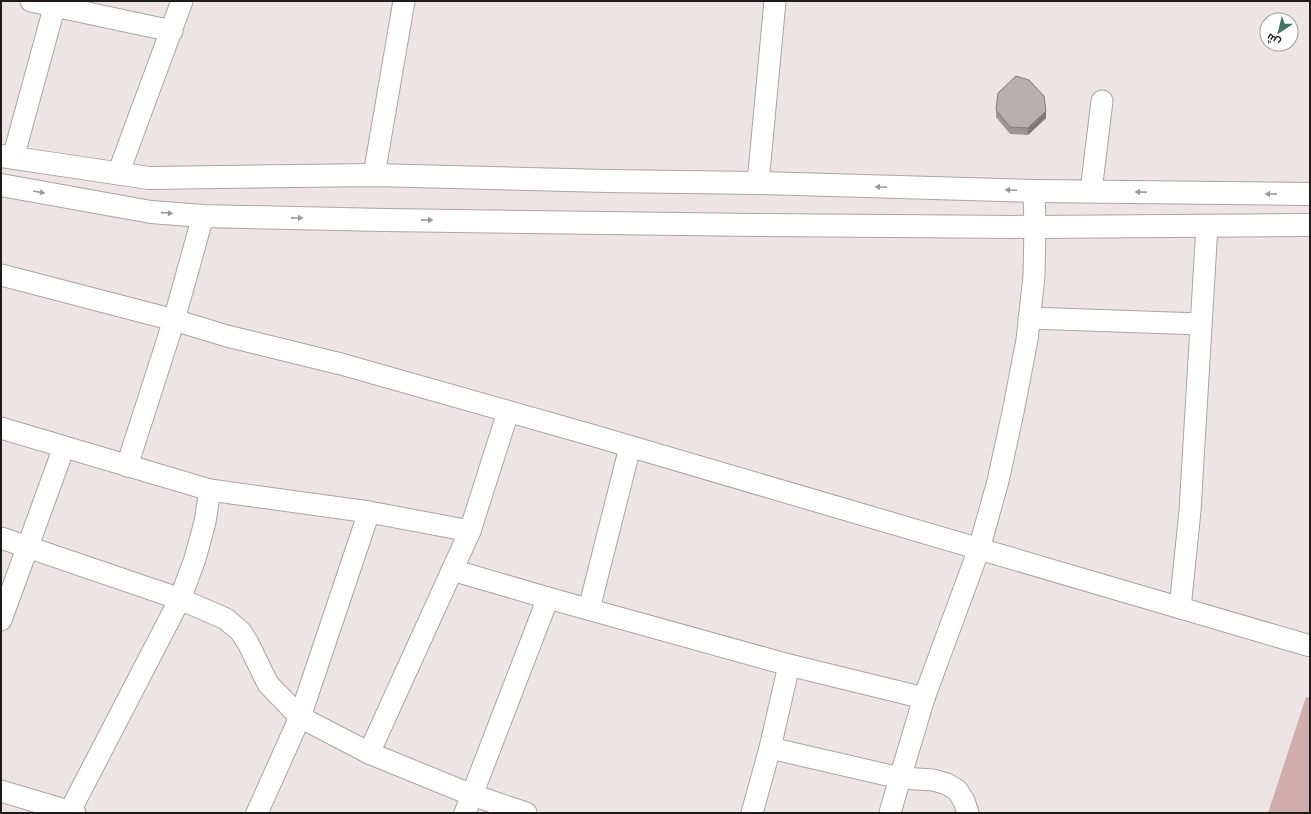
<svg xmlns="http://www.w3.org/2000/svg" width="1311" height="814" viewBox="0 0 1311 814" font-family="Overpass,Cairo,sans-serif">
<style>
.pitch{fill:#d0acab}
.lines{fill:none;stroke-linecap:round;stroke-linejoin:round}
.minor-casing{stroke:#aba4a4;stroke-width:23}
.secondary-casing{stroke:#aba4a4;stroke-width:24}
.minor{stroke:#fff;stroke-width:21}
.secondary{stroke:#fff;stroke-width:22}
.wall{fill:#9d9696}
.shaded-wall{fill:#7f7a7a}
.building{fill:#b6afaf;stroke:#7f7a7a}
.oneway{fill:#999898}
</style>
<rect width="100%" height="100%" fill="#ede5e5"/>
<polygon class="pitch" points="1306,697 1310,698 1310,813 1268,813"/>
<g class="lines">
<defs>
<g id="minor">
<polyline points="31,1 172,31"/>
<polyline points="13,158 56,1"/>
<polyline points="118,174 182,1"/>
<polyline points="374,175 404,1"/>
<polyline points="758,183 775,1"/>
<polyline points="1091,191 1102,101"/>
<polyline points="1,275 174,320 227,336 341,364 588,434 1310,646"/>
<polyline points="1029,318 1201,324"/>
<polyline points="1,428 210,490 369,512 470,531"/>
<polyline points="127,466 174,320 203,216"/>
<polyline points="1,538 180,599 226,619 241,632 248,643 268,684 300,717 369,753 472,795 526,813"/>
<polyline points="452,570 548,598"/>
<polyline points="1180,608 1190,511 1207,226"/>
<polyline points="589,609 630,447"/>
<polyline points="1,620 64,447"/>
<polyline points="770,748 900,778 933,780 947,784 957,790 964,801 968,813"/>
<polyline points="369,753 470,531 508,412"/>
<polyline points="1,791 75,813"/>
<polyline points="69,813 180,599 195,559 205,522 210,490"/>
<polyline points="257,813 300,717 369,512"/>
<polyline points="465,813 548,598 789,665"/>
<polyline points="752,813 770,748 789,665 924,698"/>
<polyline points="890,813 900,778 924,698 979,549 998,481 1013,412 1027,340 1034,276 1035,227 1034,191"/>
</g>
<g id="secondary">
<polyline points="1,156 149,178 374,175 607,181 758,183 1034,191 1310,194"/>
<polyline points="1,185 151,212 203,216 384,220 758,225 1035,227 1310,225"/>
</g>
</defs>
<use href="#minor" class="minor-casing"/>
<use href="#secondary" class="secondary-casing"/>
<use href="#minor" class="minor"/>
<use href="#secondary" class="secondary"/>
</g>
<polygon class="wall" points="996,110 1046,118 1028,135 1010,134 996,117"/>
<polygon class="shaded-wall" points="1046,111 1046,118 1028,135 1028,128"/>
<polygon class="building" points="1016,76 1029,80 1044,96 1046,111 1028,128 1010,127 996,110 998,93"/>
<defs><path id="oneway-solid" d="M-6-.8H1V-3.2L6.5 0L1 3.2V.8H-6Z"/></defs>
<g class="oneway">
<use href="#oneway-solid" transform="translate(881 187) rotate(-178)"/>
<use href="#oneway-solid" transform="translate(1011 190) rotate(-178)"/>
<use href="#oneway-solid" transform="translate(39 192) rotate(10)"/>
<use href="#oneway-solid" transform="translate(1141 192) rotate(-179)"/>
<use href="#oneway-solid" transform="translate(1271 194) rotate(-179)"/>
<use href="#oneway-solid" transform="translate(167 213) rotate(4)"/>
<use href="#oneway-solid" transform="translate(297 218) rotate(1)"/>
<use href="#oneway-solid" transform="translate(427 220) rotate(1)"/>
</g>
<rect width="1311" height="814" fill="none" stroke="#1d1b1b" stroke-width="4"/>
<g transform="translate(1279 32) rotate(215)"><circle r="19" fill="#ffffff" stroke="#a5a4a4"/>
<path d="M0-3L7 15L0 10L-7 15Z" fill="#3b7762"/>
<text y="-6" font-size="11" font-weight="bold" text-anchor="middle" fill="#1d1b1b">ش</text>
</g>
</svg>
